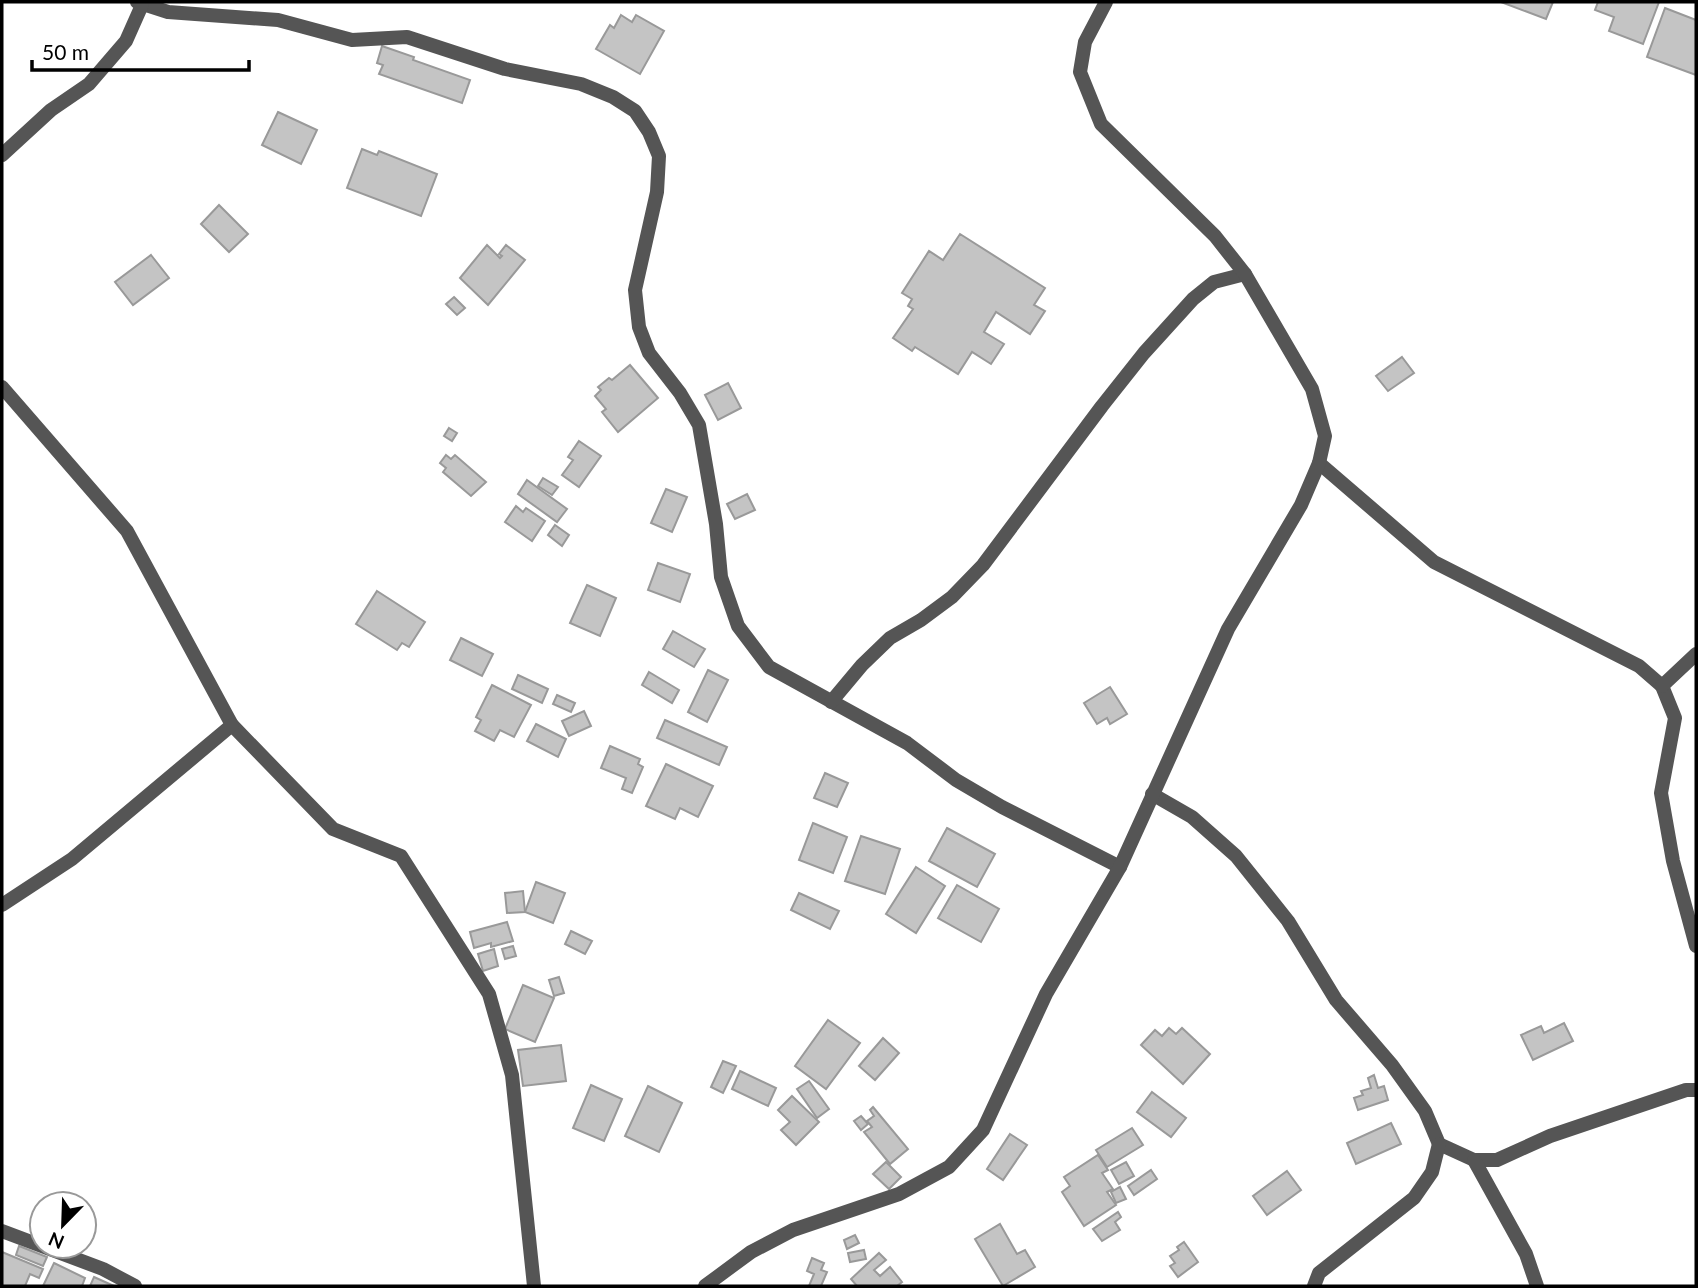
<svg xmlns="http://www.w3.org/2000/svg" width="1698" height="1288" viewBox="0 0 1698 1288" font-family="Lato,sans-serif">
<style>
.building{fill:#c4c4c4;stroke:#999;stroke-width:2}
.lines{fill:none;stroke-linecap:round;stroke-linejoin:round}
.street{stroke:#555;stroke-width:14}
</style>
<rect width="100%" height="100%" fill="#fff"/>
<g class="building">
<polygon points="1501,2 1553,2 1546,19"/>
<polygon points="1598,2 1659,2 1643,44 1609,31 1614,17 1595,10"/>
<polygon points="1665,8 1696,20 1696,75 1647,57"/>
<polygon points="621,15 632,22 636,15 664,31 640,74 596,49 610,25 614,28"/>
<polygon points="382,46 414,57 413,60 470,80 462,103 379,74 383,65 377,63"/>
<polygon points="278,112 317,130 301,164 262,145"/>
<polygon points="362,149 377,155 379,151 437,174 421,216 347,188"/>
<polygon points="219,205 248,234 229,252 201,224"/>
<polygon points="960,234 1045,288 1034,305 1045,311 1030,334 996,312 984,332 1004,344 991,364 972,352 958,374 915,347 912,351 893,338 913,309 908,306 912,299 902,293 929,251 943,260"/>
<polygon points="487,245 500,258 502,256 499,254 506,245 525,260 488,305 460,278"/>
<polygon points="151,255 169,278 133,305 115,282"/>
<polygon points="454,297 465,308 457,315 446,304"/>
<polygon points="1402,357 1414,373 1388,391 1376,376"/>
<polygon points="630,365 658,398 618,432 602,412 606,409 595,396 601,390 598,387 609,378 612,380"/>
<polygon points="728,383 741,408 718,420 705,395"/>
<polygon points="449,428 457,433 452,441 444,436"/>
<polygon points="579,441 601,456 579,487 562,475 573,460 568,457"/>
<polygon points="446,455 451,459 455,455 486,482 471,496 443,472 446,468 440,463"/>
<polygon points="543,478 558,487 552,495 538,486"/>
<polygon points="527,480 567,509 557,522 518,494"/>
<polygon points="666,489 687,497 672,532 651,523"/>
<polygon points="747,494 755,510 735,519 727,504"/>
<polygon points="516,506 523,512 526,508 545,521 532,541 505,522"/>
<polygon points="555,525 569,535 562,546 548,535"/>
<polygon points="658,563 690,574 680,602 648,590"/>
<polygon points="587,585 616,598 600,636 570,623"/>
<polygon points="377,591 425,622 409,647 402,643 397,650 356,624"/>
<polygon points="673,631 705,649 694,667 663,649"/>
<polygon points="461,638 493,654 482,676 450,660"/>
<polygon points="708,670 728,680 707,722 688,712"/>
<polygon points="649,672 679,690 672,703 642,685"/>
<polygon points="518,675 548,689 542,703 512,689"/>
<polygon points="492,685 531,705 514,737 500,730 494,741 475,731 481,720 476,717"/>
<polygon points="1110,687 1127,714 1110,724 1107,718 1097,724 1084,703"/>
<polygon points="557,695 575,703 571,712 553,704"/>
<polygon points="584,711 591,726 569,736 562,721"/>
<polygon points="665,720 727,747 719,765 657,738"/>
<polygon points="536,724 566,739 558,757 527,741"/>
<polygon points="610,746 640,759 638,764 643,767 632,793 622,789 626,778 601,768"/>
<polygon points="666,764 713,786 698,817 680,808 675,819 646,806"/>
<polygon points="825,773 848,783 837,807 814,798"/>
<polygon points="813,823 847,837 833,873 799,860"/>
<polygon points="947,828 995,854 977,887 929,861"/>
<polygon points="861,836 900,849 885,894 845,881"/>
<polygon points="916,867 945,886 916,933 886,914"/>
<polygon points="536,882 565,893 553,923 525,912"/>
<polygon points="957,885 999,909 981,942 938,918"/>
<polygon points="523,891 525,912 507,913 505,893"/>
<polygon points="799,893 839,911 830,929 791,910"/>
<polygon points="507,922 513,941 491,947 491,943 474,948 470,932"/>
<polygon points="571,931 592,941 585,954 565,944"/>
<polygon points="513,946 516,956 505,959 502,949"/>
<polygon points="494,949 498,966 483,971 478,954"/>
<polygon points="559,977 564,993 554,996 549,980"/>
<polygon points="523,985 554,998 535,1042 505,1029"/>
<polygon points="828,1020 860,1043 826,1089 795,1066"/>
<polygon points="1564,1023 1573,1041 1533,1060 1521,1035 1541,1026 1544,1033"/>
<polygon points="1169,1028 1176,1034 1182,1028 1210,1054 1183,1084 1141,1045 1155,1030 1162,1036"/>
<polygon points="883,1038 899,1053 875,1080 859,1066"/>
<polygon points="561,1045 566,1081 523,1086 518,1050"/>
<polygon points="723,1061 736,1066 723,1093 711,1087"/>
<polygon points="740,1071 776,1088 768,1106 732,1089"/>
<polygon points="1374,1075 1378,1088 1384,1086 1388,1100 1358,1110 1354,1098 1363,1095 1361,1091 1371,1088 1368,1078"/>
<polygon points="809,1081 829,1109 817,1118 797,1089"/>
<polygon points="591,1085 622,1099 604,1141 573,1128"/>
<polygon points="648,1086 682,1103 659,1152 625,1136"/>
<polygon points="1152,1092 1186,1118 1171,1137 1137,1112"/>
<polygon points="792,1096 819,1122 796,1145 781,1130 790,1122 778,1110"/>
<polygon points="873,1107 908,1149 890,1164 864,1132 872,1127 867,1121 874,1116 870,1110"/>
<polygon points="861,1116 868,1124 861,1130 854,1121"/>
<polygon points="1391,1123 1401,1144 1356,1164 1347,1143"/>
<polygon points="1132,1128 1143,1145 1107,1167 1096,1150"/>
<polygon points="1010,1134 1027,1145 1003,1180 987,1169"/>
<polygon points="1098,1155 1108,1170 1102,1173 1113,1189 1107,1192 1116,1205 1084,1226 1062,1192 1070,1186 1064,1177"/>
<polygon points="886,1162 901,1177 889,1189 873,1174"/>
<polygon points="1126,1162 1134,1176 1119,1184 1111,1170"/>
<polygon points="1151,1170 1157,1179 1134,1195 1128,1186"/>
<polygon points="1287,1171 1301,1190 1267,1215 1253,1196"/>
<polygon points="1120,1187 1126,1199 1116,1203 1111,1192"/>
<polygon points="1118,1212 1121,1217 1115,1222 1120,1230 1102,1241 1093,1229"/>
<polygon points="1000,1224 1017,1254 1025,1250 1035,1267 1003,1286 975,1239"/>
<polygon points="855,1235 859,1243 847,1249 844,1240"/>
<polygon points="1184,1242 1198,1262 1178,1277 1170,1266 1175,1263 1170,1256 1179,1250 1177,1247"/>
<polygon points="19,1246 47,1257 43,1266 16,1255"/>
<polygon points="864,1250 866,1259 850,1262 848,1253"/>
<polygon points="2,1252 43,1269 39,1278 30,1274 25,1286 2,1286"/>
<polygon points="879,1253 886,1260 874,1270 880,1276 890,1267 902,1282 897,1286 857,1286 851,1279"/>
<polygon points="812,1258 824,1263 821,1270 827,1272 821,1286 806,1286 809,1286 814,1274 807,1271"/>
<polygon points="54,1263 85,1278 82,1286 43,1286"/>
<polygon points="94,1277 114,1286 90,1286"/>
</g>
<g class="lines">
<g class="street">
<polyline points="137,2 168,12 278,20 352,40 407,37 505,69 581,84 613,97 635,111 649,132 659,156 657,192 635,290 639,327 649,353 680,393 699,425 716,524 721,577 738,626 769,667 907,743 956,780 1002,807 1120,867"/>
<polyline points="2,155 51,110 89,84 126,41 142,5"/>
<polyline points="2,387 127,531 232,725 333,829 401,856 489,994 512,1075 534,1286"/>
<polyline points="1319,463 1434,562 1639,666 1662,686 1675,718 1661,793 1673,861 1696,946"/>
<polyline points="1662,686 1696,654"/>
<polyline points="831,702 862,665 890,638 921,620 952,597 983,565 1102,406 1144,353 1193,299 1214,282 1245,274"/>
<polyline points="1152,794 1192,817 1236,856 1288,921 1336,1000 1392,1065 1425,1111 1439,1144 1474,1160 1497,1160 1550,1136 1686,1090 1696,1090"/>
<polyline points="2,905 72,859 232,725"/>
<polyline points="1474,1160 1526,1254 1537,1286"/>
<polyline points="2,1231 103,1269 135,1286"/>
<polyline points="705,1286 751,1252 793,1230 899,1194 949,1167 983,1130 1046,994 1120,867 1228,629 1301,505 1319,463 1325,436 1312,389 1245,274 1215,236 1101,124 1080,72 1085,42 1106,2"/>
<polyline points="1314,1286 1319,1273 1414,1198 1432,1172 1439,1144"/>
</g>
</g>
<rect width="1698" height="1288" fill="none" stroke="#000000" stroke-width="7"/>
<g transform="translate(63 1225) rotate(203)"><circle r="33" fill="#ffffff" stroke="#999999" stroke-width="2"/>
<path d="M0-5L12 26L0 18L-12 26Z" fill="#000000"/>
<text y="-10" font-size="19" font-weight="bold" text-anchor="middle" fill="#000000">N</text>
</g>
<path d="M32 60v10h217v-10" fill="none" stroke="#000000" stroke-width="3.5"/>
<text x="42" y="60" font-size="21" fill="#000000" stroke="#ffffff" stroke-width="5" paint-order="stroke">50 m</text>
</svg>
